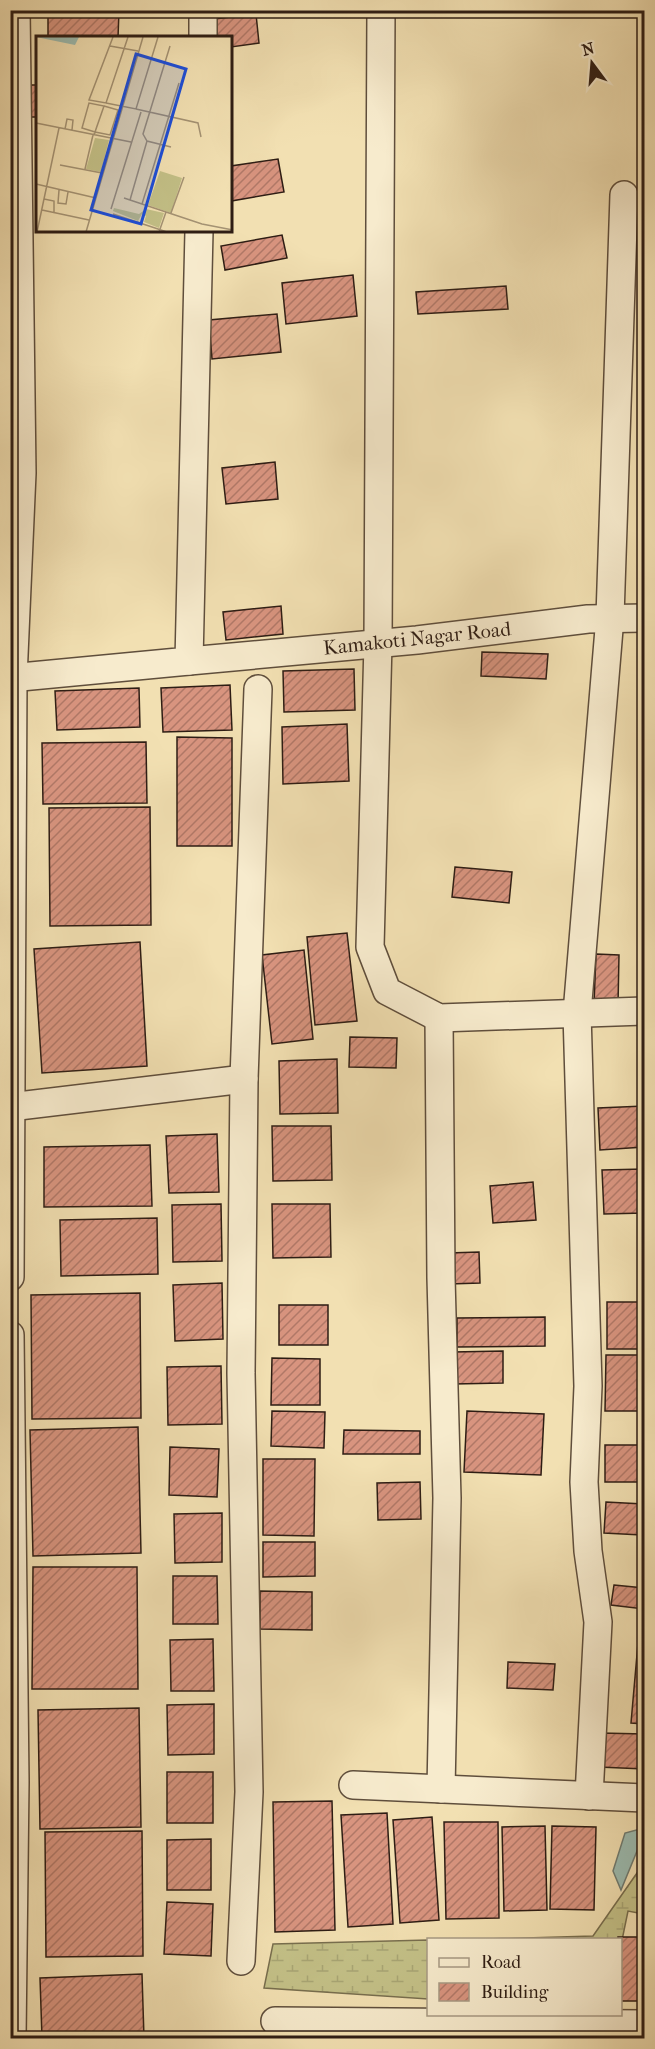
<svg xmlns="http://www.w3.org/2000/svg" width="655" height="2049" viewBox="0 0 655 2049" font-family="'IM FELL French Canon',serif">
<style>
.wetland{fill:url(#wetland-marsh);stroke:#786e4e;stroke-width:1.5}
.water{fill:#9cbcb1;stroke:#707c72;stroke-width:1.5}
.building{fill:url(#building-hatch);stroke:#2e1d14;stroke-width:1.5}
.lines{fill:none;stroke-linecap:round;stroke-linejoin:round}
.street-casing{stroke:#5f4e3c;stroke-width:30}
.street{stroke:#f7ebcd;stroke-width:27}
.labels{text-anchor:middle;stroke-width:6;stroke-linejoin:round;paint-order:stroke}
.street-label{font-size:20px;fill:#2e1d14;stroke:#f7ebcd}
.inset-road{fill:none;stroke:#a49273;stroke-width:1.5}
.view{fill:#1d4ed8;fill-opacity:0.15;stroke:#1d4ed8;stroke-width:3}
.inset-edge{fill:none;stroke:#2e1d14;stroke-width:3}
</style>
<defs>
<pattern id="wetland-marsh" width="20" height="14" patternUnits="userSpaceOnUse" patternTransform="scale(1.5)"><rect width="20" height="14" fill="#c3c087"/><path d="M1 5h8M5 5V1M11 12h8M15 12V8" fill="none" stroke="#a8a574"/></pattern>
<pattern id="building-hatch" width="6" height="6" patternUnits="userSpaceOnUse" patternTransform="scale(1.5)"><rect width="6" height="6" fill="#d8947f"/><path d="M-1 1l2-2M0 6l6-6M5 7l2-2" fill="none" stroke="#b07867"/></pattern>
</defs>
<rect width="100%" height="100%" fill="#f2e0b2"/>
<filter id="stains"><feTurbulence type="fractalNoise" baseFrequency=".00333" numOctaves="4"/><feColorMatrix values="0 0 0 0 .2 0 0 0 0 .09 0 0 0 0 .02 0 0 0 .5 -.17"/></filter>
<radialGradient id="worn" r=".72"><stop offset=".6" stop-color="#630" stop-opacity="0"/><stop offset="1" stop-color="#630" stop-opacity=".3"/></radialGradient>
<g class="wetland">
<polygon points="644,1863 644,1914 628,1911 621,1945 620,1940 452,1940 593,1936"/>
<polygon points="428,1940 428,1999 264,1988 273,1944"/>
</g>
<polygon class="water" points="644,1828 644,1834 621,1890 613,1871 625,1833"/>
<g class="building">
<polygon points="48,10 119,10 118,38 48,38"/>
<polygon points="256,14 259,43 231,47 231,38 216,38 214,19"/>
<rect x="29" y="85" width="9" height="32"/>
<polygon points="278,159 284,192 231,201 231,166"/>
<polygon points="282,235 287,258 225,270 221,246"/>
<polygon points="353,275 357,316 286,324 282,283"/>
<polygon points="506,286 508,309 418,314 416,292"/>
<polygon points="277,314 281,352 212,359 209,320"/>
<polygon points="275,462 278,499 226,504 222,468"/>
<polygon points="281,606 283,634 226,640 223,612"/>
<polygon points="482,652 548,654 546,679 481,676"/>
<polygon points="354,669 355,710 284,712 283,671"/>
<polygon points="230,685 232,730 163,732 161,688"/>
<polygon points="139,688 140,727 57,730 55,691"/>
<polygon points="347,724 349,781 283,784 282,727"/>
<polygon points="177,737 232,738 232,846 177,846"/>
<polygon points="146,742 147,803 43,804 42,743"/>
<polygon points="150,807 151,925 50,926 49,808"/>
<polygon points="455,867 512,872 509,903 452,897"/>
<polygon points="347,933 357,1021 315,1025 307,937"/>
<polygon points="140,942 147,1066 42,1073 34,949"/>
<polygon points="304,950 313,1039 272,1044 262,955"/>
<polygon points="596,954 619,955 618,1005 594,1004"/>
<polygon points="350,1037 397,1038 396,1068 349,1067"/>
<polygon points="337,1059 338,1113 280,1114 279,1061"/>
<polygon points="644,1106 644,1147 600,1150 598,1108"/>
<polygon points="272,1126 331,1126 332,1180 273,1181"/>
<polygon points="217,1134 219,1192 169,1193 166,1136"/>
<polygon points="150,1145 152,1206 44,1207 44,1147"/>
<polygon points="644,1169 644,1213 604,1214 602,1170"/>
<polygon points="533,1182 536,1220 493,1223 490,1186"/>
<polygon points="221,1204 222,1261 173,1262 172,1205"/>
<polygon points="272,1204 330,1204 331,1257 273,1258"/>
<polygon points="157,1218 158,1274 61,1276 60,1220"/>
<polygon points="479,1252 480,1283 449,1284 448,1253"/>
<polygon points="222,1283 223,1339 175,1341 173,1285"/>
<polygon points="140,1293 141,1418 32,1419 31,1295"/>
<rect x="607" y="1302" width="37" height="47"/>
<rect x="279" y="1305" width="49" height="40"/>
<polygon points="545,1317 545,1346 457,1347 457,1318"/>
<polygon points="503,1351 503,1383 454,1384 453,1352"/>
<polygon points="606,1355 642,1355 641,1411 605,1411"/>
<polygon points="272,1358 320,1359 320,1405 271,1405"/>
<polygon points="221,1366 222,1424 168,1425 167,1367"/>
<polygon points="272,1411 325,1412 324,1448 271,1446"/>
<polygon points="467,1411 544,1414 541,1475 464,1472"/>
<polygon points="138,1427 141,1553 33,1556 30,1430"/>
<polygon points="344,1430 420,1431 420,1454 343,1454"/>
<rect x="605" y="1445" width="35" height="37"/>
<polygon points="170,1447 219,1449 217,1497 169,1495"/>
<polygon points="263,1459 315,1459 314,1536 263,1535"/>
<polygon points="420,1482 421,1519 378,1520 377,1483"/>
<polygon points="606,1502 643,1504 641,1535 604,1533"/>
<polygon points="222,1513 222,1562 175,1563 174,1514"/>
<polygon points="263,1542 315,1542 315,1576 263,1577"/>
<polygon points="33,1567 137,1567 138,1689 32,1689"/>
<polygon points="173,1576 217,1576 218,1624 173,1624"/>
<polygon points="614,1585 644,1588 644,1609 611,1605"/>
<polygon points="260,1591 312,1592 312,1630 260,1629"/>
<polygon points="640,1620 644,1620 644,1724 631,1723"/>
<polygon points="213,1639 214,1691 171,1691 170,1640"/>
<polygon points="508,1662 555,1664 553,1690 507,1688"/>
<polygon points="214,1704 214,1754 168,1755 167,1705"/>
<polygon points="139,1708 141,1827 40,1829 38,1710"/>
<polygon points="600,1733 644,1734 644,1769 599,1767"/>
<rect x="167" y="1772" width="46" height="51"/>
<polygon points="332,1801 335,1930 275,1932 273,1802"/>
<polygon points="387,1813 393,1924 348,1927 341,1815"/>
<polygon points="432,1817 439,1920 400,1923 393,1820"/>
<polygon points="444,1822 498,1822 499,1918 446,1919"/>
<polygon points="545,1826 547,1910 504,1911 502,1827"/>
<polygon points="552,1826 596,1827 594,1910 550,1909"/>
<polygon points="142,1831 143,1956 46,1957 45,1832"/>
<polygon points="211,1839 211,1890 167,1890 167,1840"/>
<polygon points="167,1902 213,1904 211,1956 164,1954"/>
<polygon points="618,1937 644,1937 644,2001 620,2001 620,1940 618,1940"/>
<polygon points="142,1974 144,2038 42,2038 40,1978"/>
</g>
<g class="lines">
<defs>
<g id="street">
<polyline points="381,10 378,643 370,947 387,991 439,1018 644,1011"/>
<polyline points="203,38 203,10"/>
<polyline points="189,661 417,640 588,619 644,618"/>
<polyline points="10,678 189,661 199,231"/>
<polyline points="439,1018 441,1278 447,1498 441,1789"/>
<polyline points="10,1107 244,1079"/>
<polyline points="10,1277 13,678 22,473 16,10"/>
<polyline points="10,1335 15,1782 12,2038"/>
<polyline points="353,1785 644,1798"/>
<polyline points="589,1796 598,1622 588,1551 584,1482 588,1386 577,1013 610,617 624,195"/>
<polyline points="241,1961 249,1792 241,1373 244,1079 258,689"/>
<polyline points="275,2021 644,2024"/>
</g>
</defs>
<use href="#street" class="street-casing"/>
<use href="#street" class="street"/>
</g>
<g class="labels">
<g class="street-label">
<text transform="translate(417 638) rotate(-6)" y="7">Kamakoti Nagar Road</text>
</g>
</g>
<g transform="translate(36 36)">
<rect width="196" height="196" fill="#f2e0b2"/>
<path d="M59,102L73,104L65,136L50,133Z" fill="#c3c087"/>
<path d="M78,172L103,178L110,173L128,177L123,192L108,186L110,180L106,178L102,185L77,175Z" fill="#c3c087"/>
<path d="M124,135L146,142L135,177L112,169Z" fill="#c3c087"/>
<path d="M0,1H43L39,9Z" fill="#9cbcb1"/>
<path class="inset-road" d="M77,1L53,64L70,67L92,1M74,10L102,15M134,10L107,98L111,105L135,111M70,67L100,73L122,1M100,73L162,87L165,101M0,87L95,106M29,93L31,83L37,84L36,94M24,129L66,137M49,133L57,99L59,97V96L68,70L53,67L46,92L59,96L74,99L82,74L68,70M0,148L60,162M23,154L22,167L30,168L32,156M88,162L166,188L197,194M8,163L18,165V176M94,164L111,105M106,168L143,47M75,173L105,76M6,174L53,184M135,177L148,141M77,178L131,196M1,196L23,92M50,196L107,1M123,196L130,176"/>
<path class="view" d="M100,18L150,33L105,188L55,174Z"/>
<rect width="196" height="196" class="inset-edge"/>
</g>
<rect width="655" height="2049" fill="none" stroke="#f2e0b2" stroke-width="36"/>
<rect x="12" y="12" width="631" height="2025" fill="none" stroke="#2e1d14" stroke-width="3"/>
<rect x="18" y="18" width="619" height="2013" fill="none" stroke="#2e1d14" stroke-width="1.5"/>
<rect x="427" y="1938" width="195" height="78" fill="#f7ebcd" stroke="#a79983" stroke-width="1.5"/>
<rect x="439" y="1958" width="30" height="9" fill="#f7ebcd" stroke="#a79983" stroke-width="1.5"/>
<text x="481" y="1968" font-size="18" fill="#2e1d14">Road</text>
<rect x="439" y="1983" width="30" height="18" fill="url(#building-hatch)" stroke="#a79983" stroke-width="1.5"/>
<text x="481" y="1998" font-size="18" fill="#2e1d14">Building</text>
<g transform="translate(592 63) rotate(344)" stroke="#f7ebcd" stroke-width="4.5" paint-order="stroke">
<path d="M0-4.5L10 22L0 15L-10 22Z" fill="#2e1d14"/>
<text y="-9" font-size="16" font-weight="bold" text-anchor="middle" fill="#2e1d14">N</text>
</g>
<rect width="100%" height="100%" filter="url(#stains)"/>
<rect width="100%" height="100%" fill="url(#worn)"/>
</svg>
